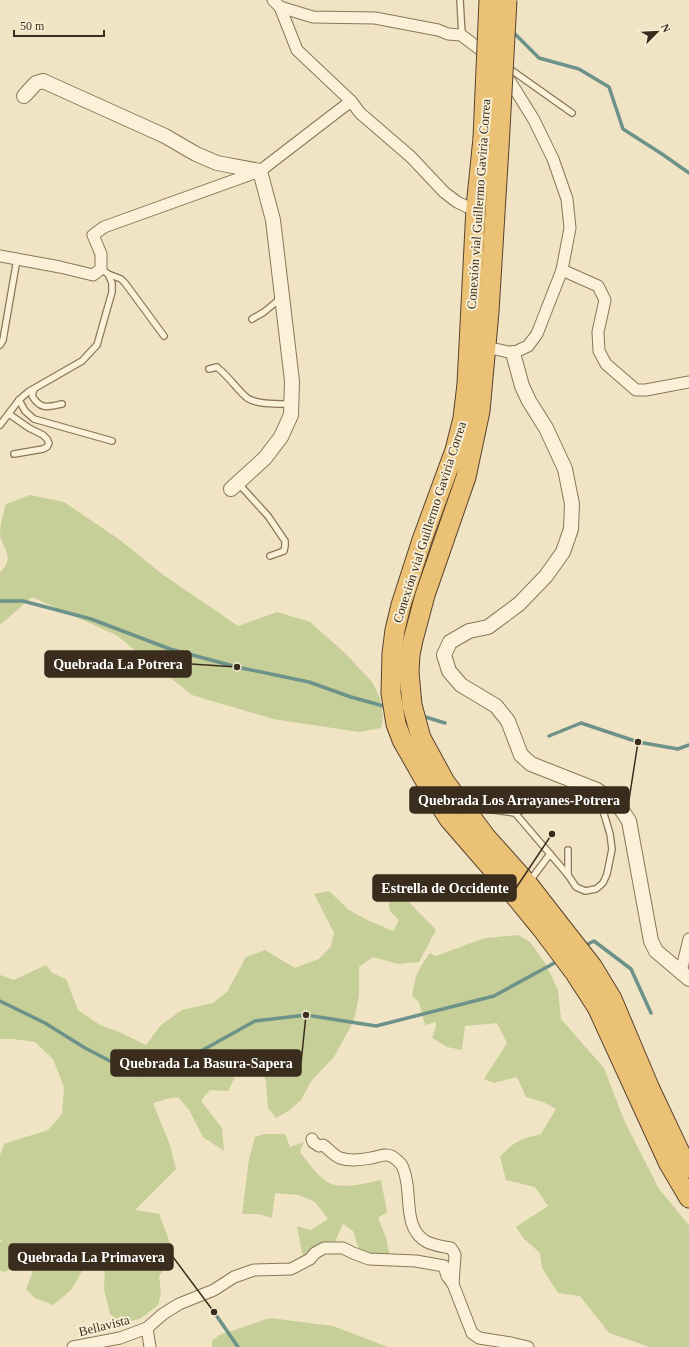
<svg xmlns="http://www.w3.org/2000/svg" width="689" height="1347" viewBox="0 0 689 1347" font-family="Georgia,serif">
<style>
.green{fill:#c6cf97}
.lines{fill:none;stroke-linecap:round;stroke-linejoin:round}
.stream{stroke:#6c928a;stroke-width:3.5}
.service-casing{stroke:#8b7659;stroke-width:8}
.minor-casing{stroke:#8b7659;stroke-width:13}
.tertiary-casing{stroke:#8b7659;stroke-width:16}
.trunk-casing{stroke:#59432e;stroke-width:21}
.service{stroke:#faf1d8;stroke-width:5.5}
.minor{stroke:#faf1d8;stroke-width:11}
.tertiary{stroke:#faf1d8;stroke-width:14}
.trunk{stroke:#ebc176;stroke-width:19}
.trunk-bridge-casing{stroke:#59432e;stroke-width:21;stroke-linecap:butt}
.trunk-bridge{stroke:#ebc176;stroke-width:19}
.labels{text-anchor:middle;stroke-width:4;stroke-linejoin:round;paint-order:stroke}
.street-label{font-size:13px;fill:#3b2d1e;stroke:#f7eed4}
.leader{fill:none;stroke:#3b2d1e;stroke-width:1.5}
.callout-dot{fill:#3b2d1e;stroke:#f7eed4;stroke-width:1.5}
.callout{fill:#3b2d1e;stroke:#3b2d1e;stroke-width:1.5}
.callout-label{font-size:14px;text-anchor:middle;font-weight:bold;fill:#fff}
</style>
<rect width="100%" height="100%" fill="#f0e4c4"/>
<g class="green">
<path d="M30,495L64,502L120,540L162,574L238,626L277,612L310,622L346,654L372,682L380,698L383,716L381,728L359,732L273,719L192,695L116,635L32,597L0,625V573C15,556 4,552 0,535C0,525 3,514 6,504Z"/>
<polygon points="329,891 349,910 367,920 393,931 399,920 390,911 388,898 406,899 436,930 419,962 398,964 373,957 359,967 359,996 355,1016 351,1026 334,1057 312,1080 301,1100 290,1110 276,1118 268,1108 266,1082 262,1065 252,1054 244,1049 230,1050 214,1056 200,1068 235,1077 228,1091 210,1090 201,1101 222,1128 224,1151 203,1137 189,1110 178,1097 166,1099 153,1103 170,1145 176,1169 135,1210 159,1214 168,1237 173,1258 159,1276 161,1293 158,1305 140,1319 121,1323 110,1314 104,1289 105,1264 103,1250 86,1264 71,1290 53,1305 35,1298 26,1289 33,1271 30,1261 17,1268 2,1272 0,1270 0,1243 2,1240 0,1240 0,1155 4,1144 48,1130 62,1114 64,1087 53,1059 35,1042 13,1039 0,1039 0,975 14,980 46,965 52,973 66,979 78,1010 100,1025 117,1031 146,1045 161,1025 182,1010 213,1003 227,992 246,957 265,950 295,968 319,959 331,946 334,933 314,894"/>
<path d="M518,935L530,942L545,963L558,990L561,1019L604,1068L624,1120L659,1189L689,1225V1347H650L609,1333L580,1296L558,1293L542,1268L540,1253L523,1238L516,1227L548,1206L535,1187L506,1180L500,1157C514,1141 521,1139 541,1134L556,1109L543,1102L526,1097L517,1077L494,1083L484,1079L507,1043L497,1023L465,1026L462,1050L447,1047L432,1038L436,1026V1022L425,1025L419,1002L412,996L416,976L423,963L430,953L436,956L485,938Z"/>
<path d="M264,1134H285L290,1147L304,1142L300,1152C308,1162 316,1174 326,1181C339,1191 366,1183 381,1180L387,1212L378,1218L386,1237L390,1257L359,1250L353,1231L343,1224L335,1242L323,1243L303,1258L297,1226L311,1230L328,1219L315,1202L299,1195L275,1193L272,1218L258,1214H242L249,1159L255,1137Z"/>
<polygon points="270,1318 333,1326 388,1347 212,1347 212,1341 219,1335"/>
</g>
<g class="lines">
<g class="stream">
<polyline points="512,31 539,58 579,69 609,87 623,129 662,154 689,173"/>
<polyline points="0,601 23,601 91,619 170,649 237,667 309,682 351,697 387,707"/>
<polyline points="422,716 445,723"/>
<polyline points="549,736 581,723 638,742 678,749 689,745"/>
<polyline points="584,946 594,941 631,969 651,1013"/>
<polyline points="0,1001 45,1023 85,1048 137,1075 183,1061 255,1021 306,1015 376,1026 494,996 558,961"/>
<polyline points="214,1312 238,1347"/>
</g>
<defs>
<g id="service">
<polyline points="460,0 462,35"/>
<polyline points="507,67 572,113"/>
<polyline points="108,274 121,279 125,283 164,336"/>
<polyline points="252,319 264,312 281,298"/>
<polyline points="0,345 3,340 17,259"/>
<path d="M209,369L217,367L219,369C229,377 236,388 246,397C255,405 279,404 292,404"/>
<path d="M34,389L32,396C41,410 47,407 62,404"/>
<polyline points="19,400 25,411 34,419 112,441"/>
<polyline points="9,414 29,428 43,435 47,439 49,443 47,447 43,449 14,454"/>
<polyline points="0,425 19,400 28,392 82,361 97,345 112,292 112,283 108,274 101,269"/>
<polyline points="238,483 268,516 285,541 285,546 284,551 270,556"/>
<polyline points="470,807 515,813 568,875 576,887 585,891 596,889 603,883 607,874 612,849 610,834 598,794"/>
<polyline points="515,813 524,809"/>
<polyline points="568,850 568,875"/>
<polyline points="529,882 550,854"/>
</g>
<g id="minor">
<polyline points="273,0 280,7 313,17 375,18 438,30 448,34 461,35 489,56"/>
<polyline points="280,7 297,50 351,101 360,113 411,157 444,192 457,202 476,211"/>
<polyline points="0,256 60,267 93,275 101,269 101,254 93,235 104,227 260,171 351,101"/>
<polyline points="562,270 598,286 605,300 598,332 599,351 606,364 636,390 646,390 689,382"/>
<polyline points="486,347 513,353 528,346 537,334 562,270 570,228 567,199 553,159 534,120 511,83 504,74"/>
<polyline points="681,972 689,939"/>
<path d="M312,1139L313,1142L319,1146L323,1145C329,1149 333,1155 340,1158C349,1161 361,1160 371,1158C377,1157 385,1153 391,1156C394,1157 399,1162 401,1164C405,1170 406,1178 407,1184C410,1204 406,1231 427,1242C434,1245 443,1247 451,1248L453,1251L455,1255L453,1284"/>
<polyline points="147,1328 163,1314 179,1304 214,1290 234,1277 254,1270 291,1269 310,1259 315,1253 324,1248 343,1248 353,1253 369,1259 416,1261 444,1266 447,1276 453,1284 472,1333 479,1338 511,1343 528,1347"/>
<polyline points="73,1347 120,1338 147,1328 150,1347"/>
</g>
<g id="tertiary">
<polyline points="24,96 36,83 43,81 165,136 196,154 217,163 260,171 273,220 292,381 291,415 281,437 265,458 231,489"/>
<polyline points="513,353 522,386 529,401 546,428 565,469 572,504 571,529 563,552 546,576 519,604 488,627 469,631 450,642 444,655 449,671 461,685 496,706 508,721 521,755 531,764 597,790 617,803 629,821 651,941 656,951 689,979"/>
</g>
<g id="trunk">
<polyline points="483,138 476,207 467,384 463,418 455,450 422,540 401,605 395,630 392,653 391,693 396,724 402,740 431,791 449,819 501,879 542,929 575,973 597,1007 669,1164 689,1198"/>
<polyline points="499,147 489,312 480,411 466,477 425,595 413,640 410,655 409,672 412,705 421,738 445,782 486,837 528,884 556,920 592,966 612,999 650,1089 684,1161 689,1168"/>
</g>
</defs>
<use href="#service" class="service-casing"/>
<use href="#minor" class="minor-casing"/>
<use href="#tertiary" class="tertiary-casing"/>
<use href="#trunk" class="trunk-casing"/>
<use href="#service" class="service"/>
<use href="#minor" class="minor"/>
<use href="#tertiary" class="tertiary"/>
<use href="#trunk" class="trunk"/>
<defs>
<g id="trunk-bridge">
<polyline points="483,138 489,0"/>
<polyline points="499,147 507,0"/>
</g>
</defs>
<use href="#trunk-bridge" class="trunk-bridge-casing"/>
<use href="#trunk-bridge" class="trunk-bridge"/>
</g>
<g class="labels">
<g class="street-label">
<text transform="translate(478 204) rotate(-86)" y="5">Conexión vial Guillermo Gaviria Correa</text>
<text transform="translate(429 522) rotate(-72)" y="5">Conexión vial Guillermo Gaviria Correa</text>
<text transform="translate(104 1325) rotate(-14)" y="5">Bellavista</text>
</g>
</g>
<path class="leader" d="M237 667L191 664M638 742L629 800M552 834L516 888M306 1015L301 1063M214 1312L173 1257"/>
<g class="callout-dot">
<circle cx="237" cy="667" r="4"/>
<circle cx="638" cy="742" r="4"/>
<circle cx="552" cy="834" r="4"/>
<circle cx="306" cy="1015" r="4"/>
<circle cx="214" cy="1312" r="4"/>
</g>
<g class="callout">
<rect x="45" y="651" width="146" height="26" rx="4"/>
<rect x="410" y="787" width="219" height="26" rx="4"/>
<rect x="373" y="875" width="143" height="26" rx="4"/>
<rect x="111" y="1050" width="190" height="26" rx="4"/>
<rect x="9" y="1244" width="164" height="26" rx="4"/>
</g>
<g class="callout-label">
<text x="118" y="669">Quebrada La Potrera</text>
<text x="519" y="805">Quebrada Los Arrayanes-Potrera</text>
<text x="445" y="893">Estrella de Occidente</text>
<text x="206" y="1068">Quebrada La Basura-Sapera</text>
<text x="91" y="1262">Quebrada La Primavera</text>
</g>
<g transform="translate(657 32) rotate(66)" stroke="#f7eed4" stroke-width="3" paint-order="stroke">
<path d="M0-3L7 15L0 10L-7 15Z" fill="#3b2d1e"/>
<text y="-6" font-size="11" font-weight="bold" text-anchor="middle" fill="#3b2d1e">N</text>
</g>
<path d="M14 30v6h90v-6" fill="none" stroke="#3b2d1e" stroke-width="2"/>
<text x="20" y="30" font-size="12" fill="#3b2d1e" stroke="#f7eed4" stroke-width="3" paint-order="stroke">50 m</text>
</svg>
